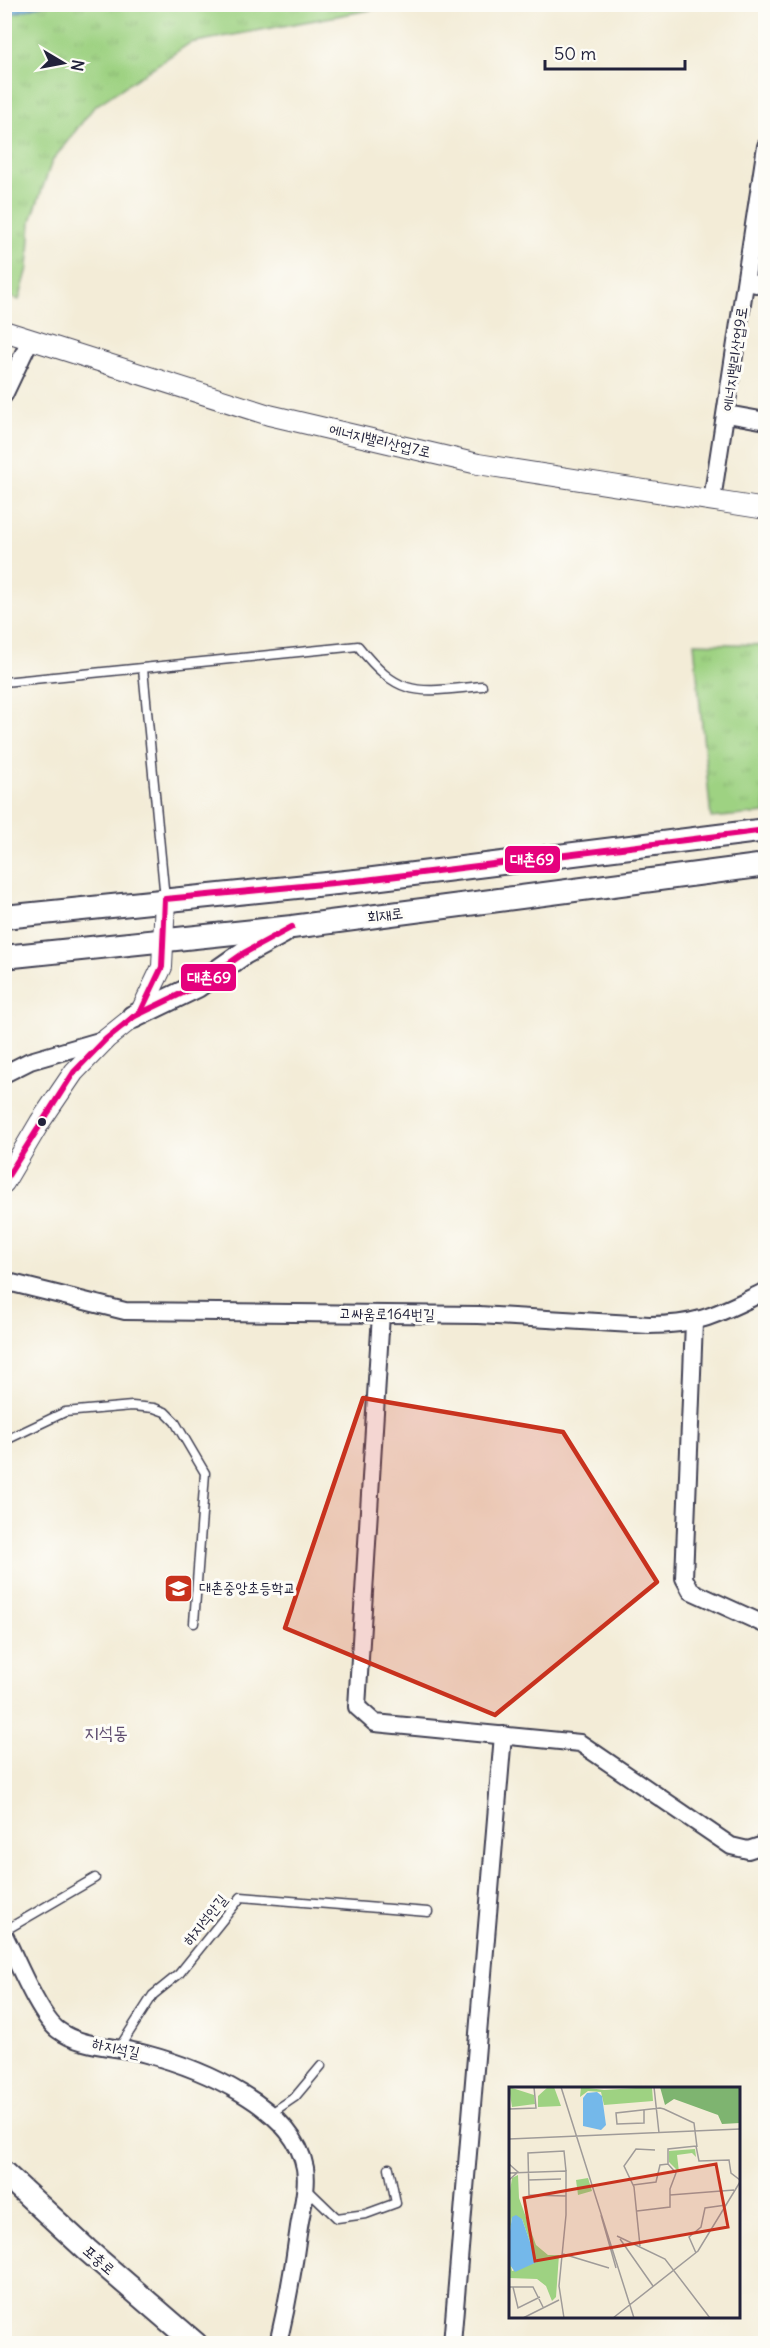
<svg xmlns="http://www.w3.org/2000/svg" width="770" height="2348" viewBox="0 0 770 2348" font-family="Delius,'Poor Story',sans-serif">
<style>
.park{fill:url(#park-tufts);stroke:#607a5e;stroke-width:1.5}
.water{fill:url(#water-waves);stroke:#4b6d92;stroke-width:1.5}
.lines{fill:none;stroke-linecap:round;stroke-linejoin:round}
.service-casing{stroke:#414052;stroke-width:11}
.minor-casing{stroke:#414052;stroke-width:20}
.tertiary-casing{stroke:#414052;stroke-width:22}
.secondary-casing{stroke:#414052;stroke-width:26}
.service{stroke:#fff;stroke-width:8}
.minor{stroke:#fff;stroke-width:16}
.tertiary{stroke:#fff;stroke-width:20}
.secondary{stroke:#fff;stroke-width:22}
.bus-1-casing{stroke:#fdfcf7;stroke-width:10}
.bus-1{stroke:#e5007d;stroke-width:6}
.marked{fill:#c8321e;fill-opacity:0.2;stroke:#c8321e;stroke-width:4.5;stroke-linejoin:round}
.bus-dot{fill:#22223b;stroke:#fdfcf7;stroke-width:2}
.labels{text-anchor:middle;stroke-width:6;stroke-linejoin:round;paint-order:stroke}
.street-label{font-size:15px;fill:#22223b;stroke:#fdfcf7}
.poi-label{font-size:15px;fill:#22223b;stroke:#fdfcf7;text-anchor:start}
.quarter-label{font-size:18px;fill:#5e4c6f;stroke:#fdfcf7}
.inset-road{fill:none;stroke:#9f9b99;stroke-width:1.5}
.view{fill:#c8321e;fill-opacity:0.15;stroke:#c8321e;stroke-width:3}
.inset-edge{fill:none;stroke:#22223b;stroke-width:3}
.line-badge{stroke:#fdfcf7;stroke-width:2}
.badge-label{font-size:16px;text-anchor:middle;font-weight:bold;fill:#fff}
</style>
<defs>
<pattern id="park-tufts" width="24" height="20" patternUnits="userSpaceOnUse" patternTransform="scale(1.5)"><rect width="24" height="20" fill="#9ed282"/><path d="M3 7l-1-3M5 7V3M7 7l1-3M15 17l-1-3M17 17v-4M19 17l1-3" fill="none" stroke="#88b471"/></pattern>
<pattern id="water-waves" width="16" height="10" patternUnits="userSpaceOnUse" patternTransform="scale(1.5)"><rect width="16" height="10" fill="#74b8ea"/><path d="M0 5q4-4 8 0t8 0" fill="none" stroke="#5f95bf"/></pattern>
</defs>
<rect width="100%" height="100%" fill="#fdfcf7"/>
<filter id="ink" filterUnits="userSpaceOnUse"><feTurbulence type="fractalNoise" baseFrequency=".0167" numOctaves="2"/><feDisplacementMap in="SourceGraphic" scale="12" xChannelSelector="R" yChannelSelector="G"/><feConvolveMatrix kernelMatrix="1 2 1 2 8 2 1 2 1" color-interpolation-filters="sRGB"/></filter>
<filter id="wash" filterUnits="userSpaceOnUse"><feTurbulence type="fractalNoise" baseFrequency=".008" numOctaves="4" result="noise"/><feDisplacementMap in="SourceGraphic" scale="24" xChannelSelector="R" yChannelSelector="G"/><feGaussianBlur stdDeviation="1.35" result="paint"/><feColorMatrix in="noise" values="0 0 0 0 0 0 0 0 0 0 0 0 0 0 0 0 0 1.4 0 .05"/><feComposite in="paint" operator="in"/></filter>
<g filter="url(#wash)">
<rect width="100%" height="100%" fill="#f3ecd7"/>
<g class="park">
<polygon points="43,4 397,5 190,43 94,107 52,161 31,221 28,268 19,300 5,295 4,16"/>
<polygon points="694,643 765,645 765,813 711,818"/>
</g>
<polygon class="water" points="5,4 43,4 43,5 5,16"/>
</g>
<g filter="url(#ink)">
<g class="lines">
<defs>
<g id="service">
<polyline points="143,669 165,899"/>
<path d="M4,682L358,646C401,700 418,692 482,686"/>
<polyline points="4,1441 65,1412 132,1406 154,1408 165,1412 175,1422 205,1473 194,1623"/>
<polyline points="4,1931 95,1878"/>
<polyline points="119,2048 153,1995 179,1974 241,1897 428,1912"/>
<polyline points="270,2114 295,2097 321,2066"/>
<polyline points="306,2188 337,2218 366,2214 396,2203 389,2168"/>
</g>
<g id="minor">
<polyline points="746,282 766,286"/>
<polyline points="4,395 30,340"/>
<polyline points="727,414 766,421"/>
<polyline points="712,500 766,146"/>
<polyline points="4,1074 30,1061 106,1039"/>
<path d="M4,1281L125,1311L479,1315L649,1325C702,1325 719,1313 766,1291"/>
<polyline points="381,1314 357,1707 375,1723 580,1743 731,1846 748,1850 766,1844"/>
<polyline points="694,1322 684,1578 691,1591 766,1625"/>
<path d="M4,1935C16,1958 39,2016 58,2030C82,2048 118,2046 146,2054C199,2068 294,2106 305,2168C308,2187 302,2208 299,2227C294,2266 287,2305 278,2344"/>
<polyline points="452,2344 503,1735"/>
</g>
<g id="tertiary">
<polyline points="4,331 269,415 478,464 766,509"/>
<polyline points="4,1183 40,1122 74,1072 106,1039 141,1011 162,967 165,899"/>
</g>
<g id="secondary">
<polyline points="4,917 365,880 766,830"/>
<polyline points="4,957 292,927 766,865"/>
<polyline points="133,1017 197,986 244,953 283,932"/>
<polyline points="4,2173 87,2250 196,2344"/>
</g>
</defs>
<use href="#service" class="service-casing"/>
<use href="#minor" class="minor-casing"/>
<use href="#tertiary" class="tertiary-casing"/>
<use href="#secondary" class="secondary-casing"/>
<use href="#service" class="service"/>
<use href="#minor" class="minor"/>
<use href="#tertiary" class="tertiary"/>
<use href="#secondary" class="secondary"/>
<defs>
<g id="bus-1">
<polyline points="124,1025 133,1017 197,986 244,953 292,927"/>
<polyline points="4,1182 74,1072 106,1039 141,1011 162,967 165,899 365,880 766,830"/>
</g>
</defs>
<use href="#bus-1" class="bus-1-casing"/>
<use href="#bus-1" class="bus-1"/>
</g>
</g>
<path class="marked" d="M363,1398L563,1432L657,1582L495,1715L285,1628Z"/>
<defs>
<symbol id="school-square" viewBox="-11 -11 22 22"><rect x="-9" y="-9" width="18" height="18" rx="4" fill="#c8321e" stroke="#fdfcf7"/><path d="M0-5L7-2L0 1L-7-2ZM-4 1L0 2.5L4 1V4Q0 6-4 4Z" fill="#fff"/></symbol>
</defs>
<g fill-rule="evenodd">
<use href="#school-square" x="162" y="1572" width="33" height="33"/>
</g>
<circle class="bus-dot" cx="42" cy="1122" r="5"/>
<g class="labels">
<g class="street-label">
<text transform="translate(735 359) rotate(-82)" y="5">에너지밸리산업9로</text>
<text transform="translate(380 441) rotate(13)" y="5">에너지밸리산업7로</text>
<text transform="translate(385 915) rotate(-7)" y="5">회재로</text>
<text transform="translate(387 1314) rotate(1)" y="5">고싸움로164번길</text>
<text transform="translate(205 1920) rotate(-51)" y="5">하지석안길</text>
<text transform="translate(116 2048) rotate(12)" y="5">하지석길</text>
<text transform="translate(99 2260) rotate(41)" y="5">포충로</text>
</g>
<g class="poi-label">
<text x="199" y="1593">대촌중앙초등학교</text>
</g>
<g class="quarter-label">
<text x="106" y="1739">지석동</text>
</g>
</g>
<g transform="translate(509 2087)">
<rect width="231" height="231" fill="#f3ecd7"/>
<path d="M151,0H231V36L213,37L209,28L165,12L156,18Z" fill="#7eb470"/>
<path d="M0,0L25,8L26,17L3,20ZM39,0H45L52,19L29,20V9ZM72,0L95,3L143,0L144,14L95,18L92,5L79,4L71,10ZM186,62L187,70L183,66L168,68L170,85L160,75V64ZM9,88L10,111L27,158L39,168H50L47,210L43,214L37,199L28,192L0,191V170L3,184L28,175L13,132L3,130L0,151L1,104L3,91ZM79,91L83,104L69,108L67,93Z" fill="#9ed282"/>
<path d="M78,6L88,5L93,9L97,38L92,43L74,39V11ZM7,128L13,132L28,175L6,185L1,178L0,151L3,130Z" fill="#74b8ea"/>
<path class="inset-road" d="M52,0L125,231M145,0L150,46M0,22L27,21L25,0M135,23V36L108,37L107,26L151,21L155,22L185,36L188,60M0,52L231,42M0,77L9,85L0,93M159,77V62L187,59L190,74L220,73L222,86L231,93M57,84L55,64L19,66L20,108L57,109M0,86L57,84V128L50,199L55,231M19,93L52,92M124,98L147,95L151,78L159,77L167,86L161,102V120L128,124M161,108L225,103M92,128L107,181M108,149L156,172L201,231M111,152L144,199M131,159L125,100L115,79L127,62L146,63M187,166L180,150L192,140L196,121L217,118M54,167L100,181M0,200H24L34,220M4,200L9,221L31,210M14,231L50,213M104,231L189,164L231,95"/>
<path class="view" d="M207,77L219,140L26,174L15,111Z"/>
<rect width="231" height="231" class="inset-edge"/>
</g>
<g class="line-badge">
<rect x="504" y="845" width="57" height="29" rx="6" fill="#e5007d"/>
<rect x="180" y="963" width="57" height="29" rx="6" fill="#e5007d"/>
</g>
<g class="badge-label">
<text x="532" y="865">대촌69</text>
<text x="209" y="983">대촌69</text>
</g>
<rect width="770" height="2348" fill="none" stroke="#fdfcf7" stroke-width="24"/>
<g transform="translate(63 63) rotate(100)" stroke="#fdfcf7" stroke-width="4.5" paint-order="stroke">
<path d="M0-4.5L10 22L0 15L-10 22Z" fill="#22223b"/>
<text y="-9" font-size="16" font-weight="bold" text-anchor="middle" fill="#22223b">N</text>
</g>
<path d="M545 60v9h140v-9" fill="none" stroke="#22223b" stroke-width="3"/>
<text x="554" y="60" font-size="18" fill="#22223b" stroke="#fdfcf7" stroke-width="4.5" paint-order="stroke">50 m</text>
</svg>
